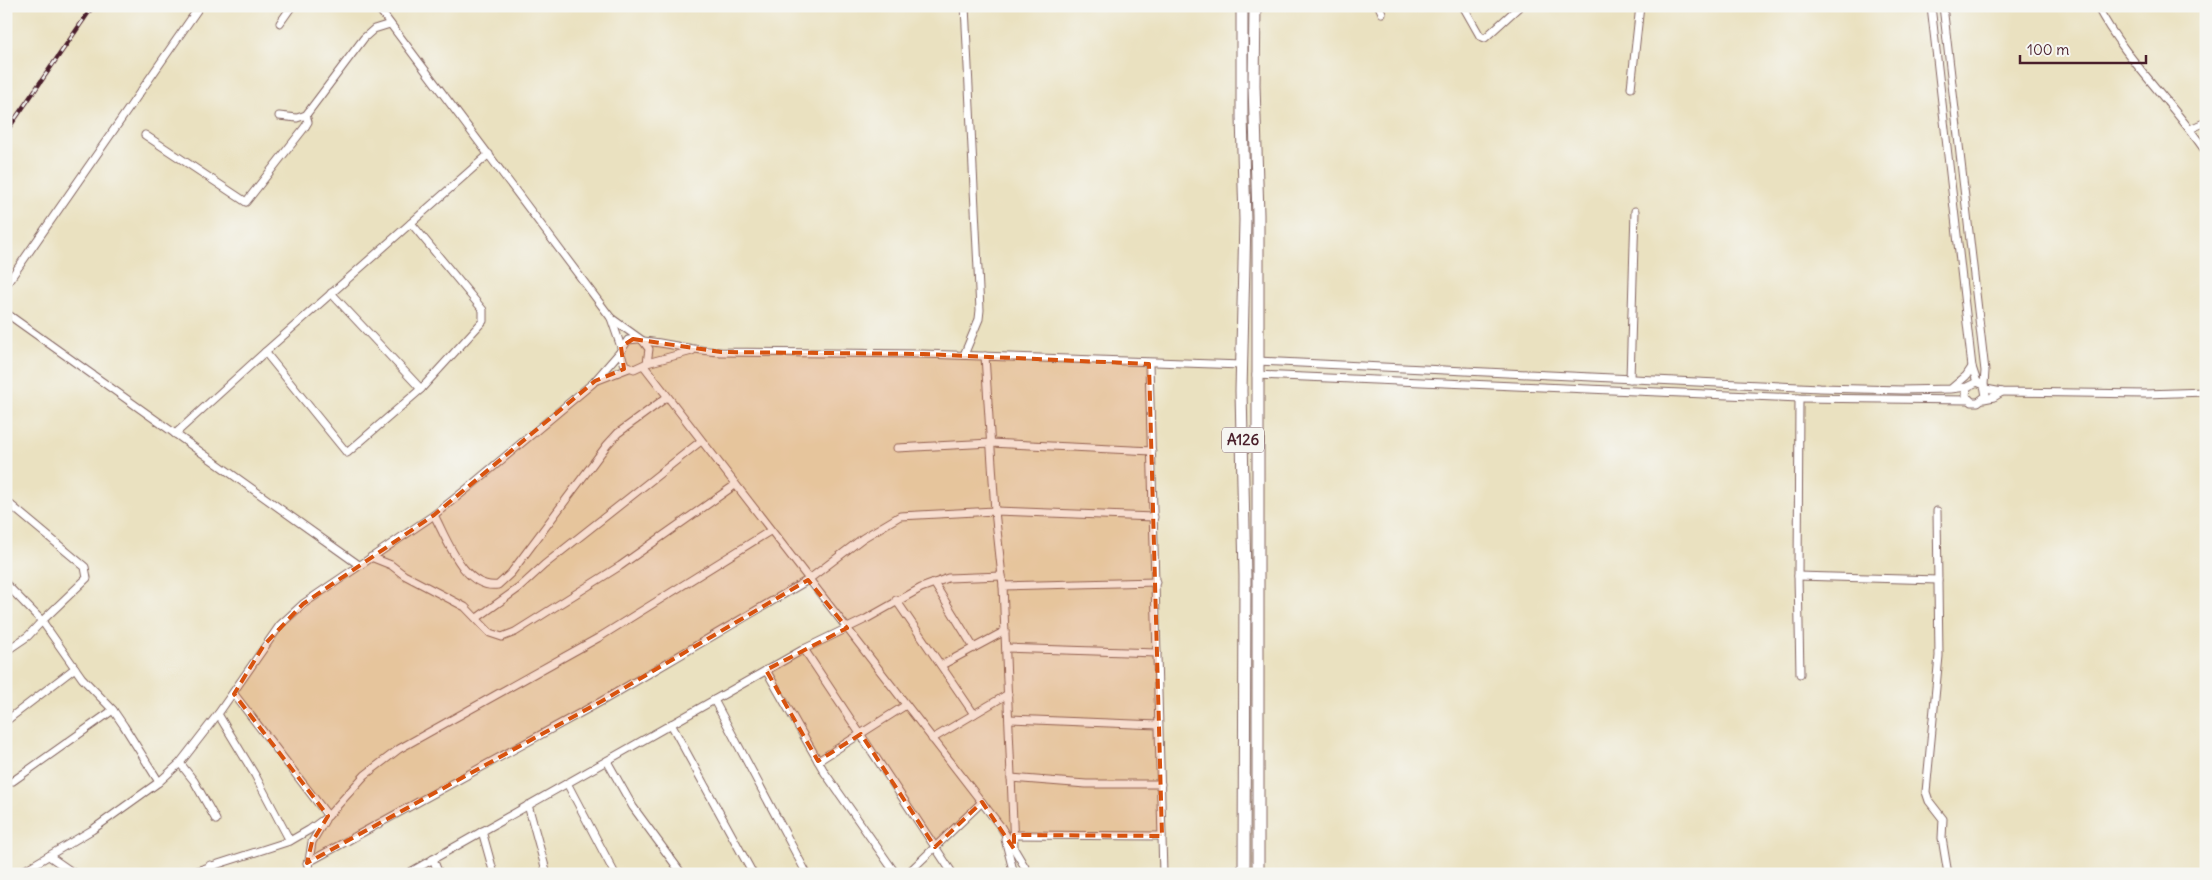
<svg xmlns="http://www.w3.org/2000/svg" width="2212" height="880" viewBox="0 0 2212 880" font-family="Delius,sans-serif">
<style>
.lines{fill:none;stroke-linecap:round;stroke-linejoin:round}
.minor-casing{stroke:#82635f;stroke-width:9}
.trunk-casing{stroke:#82635f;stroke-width:13}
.minor{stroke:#fff;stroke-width:7}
.trunk{stroke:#fff;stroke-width:11}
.rail-casing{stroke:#4a1f2b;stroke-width:4.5}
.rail{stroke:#f6f6f2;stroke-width:2.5;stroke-dasharray:8;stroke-linecap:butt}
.marked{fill:#d8530f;fill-opacity:0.2;stroke:#d8530f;stroke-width:4;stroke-dasharray:10 6;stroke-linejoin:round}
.labels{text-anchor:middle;stroke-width:5;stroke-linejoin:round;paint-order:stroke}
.shield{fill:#f6f6f2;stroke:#7e6067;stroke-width:1}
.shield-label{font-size:15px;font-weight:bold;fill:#4a1f2b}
</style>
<rect width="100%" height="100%" fill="#f6f6f2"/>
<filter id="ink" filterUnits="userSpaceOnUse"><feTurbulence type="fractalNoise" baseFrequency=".02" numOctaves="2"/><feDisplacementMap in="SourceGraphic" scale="10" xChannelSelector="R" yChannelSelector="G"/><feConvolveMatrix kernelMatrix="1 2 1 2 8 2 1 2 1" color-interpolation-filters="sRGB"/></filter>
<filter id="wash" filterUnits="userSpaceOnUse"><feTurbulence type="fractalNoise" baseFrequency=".0096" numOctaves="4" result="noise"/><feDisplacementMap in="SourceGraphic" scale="20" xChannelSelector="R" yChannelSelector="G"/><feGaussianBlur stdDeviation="1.12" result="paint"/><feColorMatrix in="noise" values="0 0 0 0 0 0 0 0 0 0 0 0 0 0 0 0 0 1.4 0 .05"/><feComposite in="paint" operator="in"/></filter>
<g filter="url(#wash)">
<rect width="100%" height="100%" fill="#eae1c0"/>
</g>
<g filter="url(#ink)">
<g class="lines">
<defs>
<g id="minor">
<polyline points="377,6 611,318 621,347"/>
<polyline points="1379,6 1382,13"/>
<polyline points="1463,6 1480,36 1485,38 1520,6"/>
<polyline points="1931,6 1972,367 1977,382"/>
<polyline points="1943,6 1985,371 1984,385"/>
<path d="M2097,6C2124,58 2173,103 2206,152"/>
<polyline points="280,23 292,6"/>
<polyline points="1631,88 1640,6"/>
<polyline points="279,116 297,118 306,115 364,38 374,29 390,24"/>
<polyline points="2190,129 2206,122"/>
<polyline points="145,135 246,202 305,127 308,122 306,115"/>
<polyline points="411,223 483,310 483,321 421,389"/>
<polyline points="6,285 200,6"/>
<polyline points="6,313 359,565"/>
<polyline points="611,318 643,341 649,349 647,363 634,369 625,365 620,352 628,340 638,339"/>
<path d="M643,341C670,343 694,351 721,352L923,354L1242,365"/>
<polyline points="265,352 347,453 421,389 331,293"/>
<polyline points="964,355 979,319 980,310 965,6"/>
<polyline points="985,356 995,511 1003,586 1014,847"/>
<polyline points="1257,361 1820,388 1902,390 1951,389 1967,387 1977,382 1984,385 1986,396 1978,402 1972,402 1966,396 1967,387"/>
<polyline points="647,363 692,351"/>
<polyline points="1149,364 1163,874"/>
<polyline points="644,366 1001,827 1029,874"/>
<polyline points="1256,375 1799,398 1969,400"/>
<polyline points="1630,379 1635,211"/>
<polyline points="598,380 629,368"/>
<polyline points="1952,388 1966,376 1972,367"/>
<polyline points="1986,389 2002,392 2145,394 2206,392"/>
<polyline points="1799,398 1798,576 1800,674"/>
<polyline points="1984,399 1994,397 2002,392"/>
<polyline points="175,434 265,352 489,154"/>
<polyline points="897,448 991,443 1152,451"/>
<polyline points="6,501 85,567 87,578 42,621 6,584"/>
<polyline points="1937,511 1939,656 1926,792 1929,801 1943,819 1942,838 1948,874"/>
<path d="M434,515C447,539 464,590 498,585L511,573L607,445L618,433L667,397"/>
<polyline points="371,557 391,565 404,575 465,607 490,633 502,637 515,632 620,566 735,485"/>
<polyline points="1798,576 1938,580"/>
<polyline points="934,583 974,648"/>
<polyline points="1003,586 1156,582"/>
<polyline points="896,600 974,714"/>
<polyline points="477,618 519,588 544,565 701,441"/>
<polyline points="1006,648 1157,653"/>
<polyline points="804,649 953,874"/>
<polyline points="6,651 28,636 42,621 82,678 113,710 124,726 159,782"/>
<polyline points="942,665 1005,631"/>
<polyline points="766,670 825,773 896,874"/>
<polyline points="234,694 328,816"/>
<polyline points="714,700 807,874"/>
<polyline points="218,714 255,775 290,841"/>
<polyline points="1009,719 1158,725"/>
<polyline points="6,721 75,668"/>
<polyline points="671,724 753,874"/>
<polyline points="932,739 1008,694"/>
<polyline points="607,761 633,807 682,874"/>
<polyline points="818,761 906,705"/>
<polyline points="180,763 194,781 216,820"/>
<polyline points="1011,778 1086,784 1161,784"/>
<polyline points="13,781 113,710"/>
<polyline points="567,783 615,874"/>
<polyline points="528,805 547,874"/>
<polyline points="482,831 494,874"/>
<polyline points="1014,835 1162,836"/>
<polyline points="1005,839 1014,874"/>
<polyline points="49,856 75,874"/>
<polyline points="433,859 439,874"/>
<polyline points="307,863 602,701 808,580 863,538 900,516 995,511 1154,517"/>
<polyline points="210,865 214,874"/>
<polyline points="18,874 92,830 159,782 180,763 218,714 280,625 303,604 434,515 468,488 593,383 620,352"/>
<polyline points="187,874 290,841 309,830 328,816 365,775 399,749 598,638 770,531"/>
<polyline points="307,874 312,842 325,820"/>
<polyline points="407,874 804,649 866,619 921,588 948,578 1002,576"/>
<polyline points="907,874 982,802"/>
</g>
<g id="trunk">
<polyline points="1242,6 1242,117 1245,220 1241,391 1245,576 1244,874"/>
<polyline points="1255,6 1254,85 1258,215 1258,874"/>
</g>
</defs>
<use href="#minor" class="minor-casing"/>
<use href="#trunk" class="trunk-casing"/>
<use href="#minor" class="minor"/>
<use href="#trunk" class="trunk"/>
<defs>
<polyline id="rail" points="6,132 93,6"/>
</defs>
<use href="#rail" class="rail-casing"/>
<use href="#rail" class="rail"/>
</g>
</g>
<path class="marked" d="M633,339L721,352L923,354L1149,364L1162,836L1014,835V849L982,802L935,847L861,734L818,761L766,670L847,628L808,580L602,701L307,863L312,842L328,816L234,694L264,645L303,604L434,515L595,381L624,369L621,347Z"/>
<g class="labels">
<rect class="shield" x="1222" y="427.5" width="42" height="25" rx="4"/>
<g class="shield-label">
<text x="1243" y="445">A126</text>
</g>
</g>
<rect width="2212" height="880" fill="none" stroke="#f6f6f2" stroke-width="25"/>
<path d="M2020 55v8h126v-8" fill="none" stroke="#4a1f2b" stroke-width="2.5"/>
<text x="2027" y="55" font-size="15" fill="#4a1f2b" stroke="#f6f6f2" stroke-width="4" paint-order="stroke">100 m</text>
</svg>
